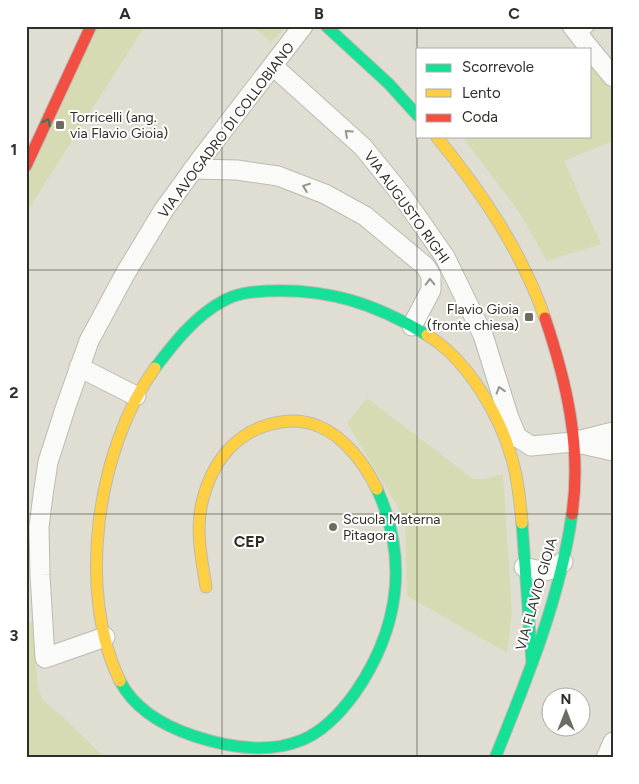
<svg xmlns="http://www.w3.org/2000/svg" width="639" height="784" viewBox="0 0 639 784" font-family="Figtree,sans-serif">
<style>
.green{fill:#d7dbb3}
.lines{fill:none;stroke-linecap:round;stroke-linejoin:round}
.lane-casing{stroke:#bcbbb1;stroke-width:11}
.street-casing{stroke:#bcbbb1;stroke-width:21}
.fast-casing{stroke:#bcbbb1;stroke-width:13}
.slow-casing{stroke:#bcbbb1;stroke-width:13}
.jam-casing{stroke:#bcbbb1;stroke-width:13}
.lane{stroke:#fafaf8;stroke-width:9}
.street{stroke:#fafaf8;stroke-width:19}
.fast{stroke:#16e098;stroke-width:11}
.slow{stroke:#ffcf43;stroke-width:11}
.jam{stroke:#f24e42;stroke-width:11}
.oneway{stroke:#247e59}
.oneway2{stroke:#95948f}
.grid{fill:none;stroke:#302e26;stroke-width:1;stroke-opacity:0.55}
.poi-dot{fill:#6e6c62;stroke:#fff;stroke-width:2}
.labels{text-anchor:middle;stroke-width:4;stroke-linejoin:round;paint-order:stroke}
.poi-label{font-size:14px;fill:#302e26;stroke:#fff;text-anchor:start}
.street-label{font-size:14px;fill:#302e26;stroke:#fff}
.quarter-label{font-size:16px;font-weight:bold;fill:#302e26;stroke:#fff}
.neatline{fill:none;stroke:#302e26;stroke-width:2}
.grid-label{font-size:16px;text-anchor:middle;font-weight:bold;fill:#302e26}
</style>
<rect width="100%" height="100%" fill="#e0ded2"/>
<g class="green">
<polygon points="98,26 145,26 26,213 26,181"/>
<polygon points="252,26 287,26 271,42"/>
<polygon points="590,64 613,92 613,141 564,161 601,244 547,261 519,212 462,136 590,136"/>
<polygon points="367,398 473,479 483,479 503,474 512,612 507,653 407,596 405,519 347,423"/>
<polygon points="32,622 38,687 42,699 67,721 105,758 26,758 26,623"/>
</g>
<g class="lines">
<defs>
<polyline id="lane" points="580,36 590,26"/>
<g id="street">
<polyline points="572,26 590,49"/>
<polyline points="590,49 613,77"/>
<polyline points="273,66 363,147 401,194 445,257 483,335 509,418 517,437 531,446 573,442 613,432"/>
<polyline points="193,169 237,170 278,176 325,194 365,216 425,266 431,275 431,290 412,326"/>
<polyline points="79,367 136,396"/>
<polyline points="577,443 613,451"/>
<path d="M524,567C544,572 546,574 563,562"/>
<polyline points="105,637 45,658 40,575 39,527 43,495 48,462 66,406 89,341 125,274 163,211 200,160 303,26"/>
<polyline points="606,758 613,742"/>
</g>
<g id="fast">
<polyline points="326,26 389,84 418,116"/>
<path d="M155,368C174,343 195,316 223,301C237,293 251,292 267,291C328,288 376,304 427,335"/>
<polyline points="522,523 532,663"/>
<path d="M120,681C135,710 164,726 194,736C227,747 268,754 302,740C324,731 342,711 355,693C399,629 409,560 377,489"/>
<path d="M495,758C527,679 560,599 572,514"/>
</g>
<g id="slow">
<path d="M436,136C481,191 521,250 545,318"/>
<path d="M427,335C467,359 500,415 512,459C518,479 520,501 522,523"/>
<path d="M206,587C202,562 196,533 201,507C210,464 235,429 281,422C293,420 306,421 318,426C344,436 365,464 377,489"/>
<path d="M120,681C76,591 97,448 155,368"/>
</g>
<g id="jam">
<polyline points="26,166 91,26"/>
<path d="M545,318C566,380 582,447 572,514"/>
</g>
</defs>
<use href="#lane" class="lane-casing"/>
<use href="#street" class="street-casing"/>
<use href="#fast" class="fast-casing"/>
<use href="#slow" class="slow-casing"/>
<use href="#jam" class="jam-casing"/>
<use href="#lane" class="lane"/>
<use href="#street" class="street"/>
<use href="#fast" class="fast"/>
<use href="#slow" class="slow"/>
<use href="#jam" class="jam"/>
</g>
<defs><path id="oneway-chevron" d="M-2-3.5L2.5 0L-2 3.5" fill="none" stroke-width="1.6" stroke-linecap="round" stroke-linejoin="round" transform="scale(1.25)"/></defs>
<use class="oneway" href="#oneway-chevron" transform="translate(47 122) rotate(-65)"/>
<g class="oneway2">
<use href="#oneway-chevron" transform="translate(348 133) rotate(-138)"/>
<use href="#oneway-chevron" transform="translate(306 187) rotate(-159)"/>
<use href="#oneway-chevron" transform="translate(430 282) rotate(-91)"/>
<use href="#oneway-chevron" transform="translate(500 390) rotate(-107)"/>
</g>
<path class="grid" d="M222,26V758M417,26V758M26,270H613M26,514H613"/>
<g class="poi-dot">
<rect x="55" y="120" width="10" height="10" rx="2.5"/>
<rect x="524" y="312" width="10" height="10" rx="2.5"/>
<circle cx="333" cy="527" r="5"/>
</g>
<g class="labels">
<g class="poi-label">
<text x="70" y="122">Torricelli (ang.<tspan x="70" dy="16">via Flavio Gioia)</tspan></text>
<text x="519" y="314" text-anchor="end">Flavio Gioia<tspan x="519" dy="16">(fronte chiesa)</tspan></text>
<text x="343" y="524">Scuola Materna<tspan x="343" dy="16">Pitagora</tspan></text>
</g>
<g class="street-label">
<text transform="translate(226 130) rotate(-53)" y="5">VIA AVOGADRO DI COLLOBIANO</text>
<text transform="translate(407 207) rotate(54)" y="5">VIA AUGUSTO RIGHI</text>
<text transform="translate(536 594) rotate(-74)" y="5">VIA FLAVIO GIOIA</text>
</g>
<g class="quarter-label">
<text x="249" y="547">CEP</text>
</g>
</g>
<rect width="639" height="784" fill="none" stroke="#ffffff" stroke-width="55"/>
<rect x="416" y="48" width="175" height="90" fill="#ffffff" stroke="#acaba8"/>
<rect x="426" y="64" width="25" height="8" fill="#16e098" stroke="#acaba8"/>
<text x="462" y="72" font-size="15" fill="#302e26">Scorrevole</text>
<rect x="426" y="89" width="25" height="8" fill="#ffcf43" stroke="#acaba8"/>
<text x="462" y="98" font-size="15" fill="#302e26">Lento</text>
<rect x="426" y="114" width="25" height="8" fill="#f24e42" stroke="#acaba8"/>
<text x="462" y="122" font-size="15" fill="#302e26">Coda</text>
<g transform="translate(566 712)"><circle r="24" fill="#ffffff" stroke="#acaba8"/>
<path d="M0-4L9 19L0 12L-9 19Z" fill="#6e6c62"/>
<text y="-8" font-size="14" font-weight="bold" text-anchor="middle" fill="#302e26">N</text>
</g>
<rect x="28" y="28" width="584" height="728" class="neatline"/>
<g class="grid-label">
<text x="125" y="19">A</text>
<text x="319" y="19">B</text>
<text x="514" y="19">C</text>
<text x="14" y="155">1</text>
<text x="14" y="398">2</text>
<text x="14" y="641">3</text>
</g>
</svg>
